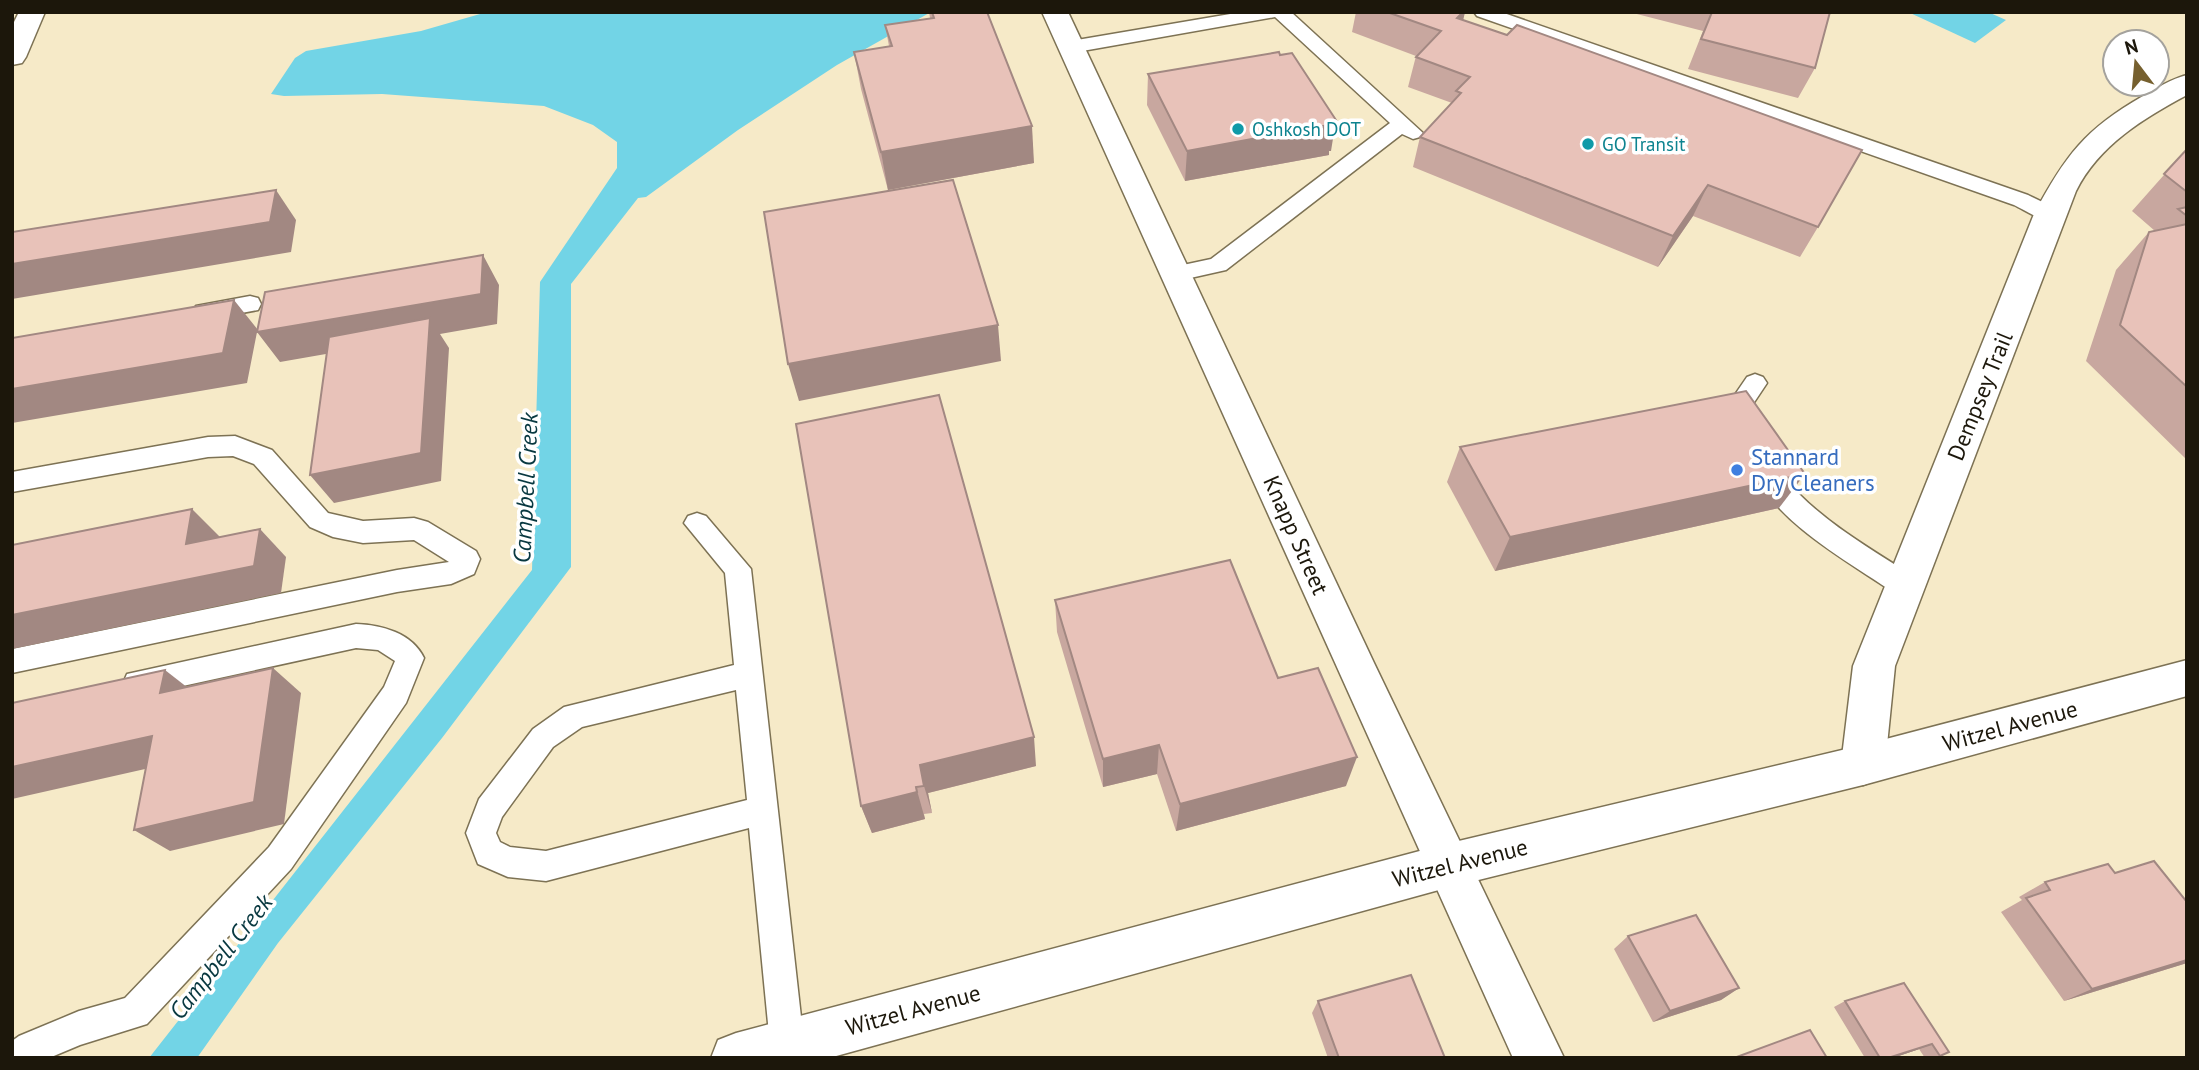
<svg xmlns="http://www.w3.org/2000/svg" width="2199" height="1070" viewBox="0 0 2199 1070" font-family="'PT Sans',sans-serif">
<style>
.water{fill:#72d4e6}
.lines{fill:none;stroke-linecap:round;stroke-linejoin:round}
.service-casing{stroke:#7d7254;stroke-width:3}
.minor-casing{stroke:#7d7254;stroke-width:3}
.tertiary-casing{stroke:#7d7254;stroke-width:3}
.secondary-casing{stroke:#7d7254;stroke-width:3}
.service{fill:#fff;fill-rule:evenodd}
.minor{fill:#fff;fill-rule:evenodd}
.tertiary{fill:#fff;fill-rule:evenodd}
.secondary{fill:#fff;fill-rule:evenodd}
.wall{fill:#c8a79f}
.shaded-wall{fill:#a28882}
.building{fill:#e8c2b9;stroke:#a28882;stroke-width:2}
.culture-dot{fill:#0f9aa8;stroke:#fff;stroke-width:2.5}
.shop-dot{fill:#3f7fe0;stroke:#fff;stroke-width:2.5}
.labels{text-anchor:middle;stroke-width:7;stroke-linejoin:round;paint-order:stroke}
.far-culture-label{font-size:19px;fill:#0d838f;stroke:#fff;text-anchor:start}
.street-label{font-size:23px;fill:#1c170b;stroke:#fff}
.shop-label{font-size:23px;fill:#366cbe;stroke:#fff;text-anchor:start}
.water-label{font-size:24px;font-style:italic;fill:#083840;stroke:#fff}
</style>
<rect width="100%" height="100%" fill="#f6eac8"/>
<g class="water">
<polygon points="487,12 931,12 837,65 738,130 646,197 638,198 571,284 571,567 442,738 278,943 197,1058 149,1058 532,570 540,282 617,168 617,142 593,125 544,106 382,94 284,96 271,94 295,58 306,51 421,31"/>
<polygon points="1908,12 1988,12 2006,20 1975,43"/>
</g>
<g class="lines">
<defs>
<g id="service">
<polygon points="1242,12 1291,12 1423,133 1420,137 1413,139 1402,134 1226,270 1177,281 1169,278 1166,273 1169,268 1211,259 1390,123 1275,17 1071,53 1062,47 1071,41"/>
<path d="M1474,12H1501L2028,195L2057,209L2061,214L2057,219C2042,223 2027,211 2014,205L1477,16Z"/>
<polygon points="250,296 258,298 261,304 258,310 204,320 196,318 193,312 196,306"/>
<polygon points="1755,374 1763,377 1767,383 1747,413 1751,425 1748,432 1739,434 1730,432 1723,412 1747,377"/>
<polygon points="235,436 272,450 328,513 363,521 414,518 428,522 476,551 480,559 474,574 451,584 397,592 12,673 12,649 397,570 449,562 414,540 363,543 333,537 310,527 254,464 233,456 208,457 12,492 12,472 208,437"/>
<path d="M1764,460C1780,465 1788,482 1799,494C1833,528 1876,552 1916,578L1920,586L1916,594L1906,597L1896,594C1846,560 1781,526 1751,470L1755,463Z"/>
<path d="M697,513L706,516L751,569L804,1044L799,1056H775L770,1044L749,828L546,881L508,877L478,864L466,833L479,799L533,729L564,707L734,665L725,573L684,523L688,516ZM736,690L747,800L546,851L510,847L500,842L496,833L502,817L553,747L582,727Z"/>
<path d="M356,624C382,625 412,633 424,658L406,703L291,869L147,1024L80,1045L49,1058H12V1041L19,1036L79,1011L125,998L269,847L384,687L395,661L378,650L356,648L137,696L127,692L123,683L127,674Z"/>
</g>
<g id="minor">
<polygon points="19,12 45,12 26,57 22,63 12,65 12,26"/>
<path d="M2187,75V95C2144,118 2099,145 2076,191L1895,666L1885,765L1878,779L1863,785L1848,779L1841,765L1853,666L2034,214C2065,156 2085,129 2143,96C2157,88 2171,79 2187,75Z"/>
</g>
<polygon id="tertiary" points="1042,12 1068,12 1374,663 1564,1058 1513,1058"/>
<polygon id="secondary" points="2187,660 2187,696 1863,785 1446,888 829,1058 711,1058 718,1040 736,1033 1446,844 1863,745"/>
</defs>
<use href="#service" class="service-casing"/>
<use href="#minor" class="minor-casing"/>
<use href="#tertiary" class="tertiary-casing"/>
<use href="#secondary" class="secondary-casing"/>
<use href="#service" class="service"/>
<use href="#minor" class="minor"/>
<use href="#tertiary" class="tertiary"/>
<use href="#secondary" class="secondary"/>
</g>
<g class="wall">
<polygon points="929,12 987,12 1034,163 888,190 861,89 854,52 889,46 885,25 930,18"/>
<polygon points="1356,12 1465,12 1463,20 1818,227 1800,257 1693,216 1658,267 1413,167 1420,137 1452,103 1408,87 1416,56 1352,32"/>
<polygon points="1629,12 1830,12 1815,68 1798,98 1688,69 1703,31"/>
<polygon points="1148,74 1331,151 1329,151 1329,155 1185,181 1147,105"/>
<polygon points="2187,149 2187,460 2086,361 2116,270 2149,232 2155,231 2132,211"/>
<polygon points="796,424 1036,766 928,793 932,813 924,814 925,819 872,833 861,806"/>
<polygon points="1460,447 1779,508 1495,571 1447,482"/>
<polygon points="1055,600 1278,678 1346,786 1176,831 1157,774 1103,787 1057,632"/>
<polygon points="2115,873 2187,902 2187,963 2064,1001 2001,912 2022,900 2019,897 2045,882"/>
<polygon points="1628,936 1739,988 1721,1000 1653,1022 1614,949"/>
<polygon points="1318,1001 1445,1058 1328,1058 1312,1013"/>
<polygon points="1845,1001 1949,1052 1937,1058 1925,1058 1919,1049 1893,1058 1865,1058 1834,1007"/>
</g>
<g class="shaded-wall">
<polygon points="1463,12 1465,12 1458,41 1457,18"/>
<polygon points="1336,120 1331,151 1329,151 1329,155 1185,181 1187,151"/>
<polygon points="1032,126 1034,163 888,190 881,152"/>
<polygon points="1708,185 1693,216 1658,267 1673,236"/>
<polygon points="276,190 296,220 291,252 12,299 12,264"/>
<polygon points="483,255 499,285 497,324 440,334 449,348 441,481 334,503 310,475 429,336 280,362 257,332 247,383 12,423 12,389 234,300 258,330"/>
<polygon points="998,325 1001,361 799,401 788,364"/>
<polygon points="1805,474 1779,508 1495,571 1510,537"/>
<polygon points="192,509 220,537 186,544"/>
<polygon points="260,529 286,557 281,593 12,649 12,615"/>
<polygon points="273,668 301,693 284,824 170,851 134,830"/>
<polygon points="165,670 197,695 160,693"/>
<polygon points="152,736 185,760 12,799 12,767"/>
<polygon points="1034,737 1036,766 928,793 932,813 924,786 920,765"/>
<polygon points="1159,745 1157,774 1103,787 1103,759"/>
<polygon points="1357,757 1346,786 1176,831 1180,804"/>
<polygon points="916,787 925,819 872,833 861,806"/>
<polygon points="2187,960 2187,963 2064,1001 2092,989"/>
<polygon points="1739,988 1721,1000 1653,1022 1670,1011"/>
<polygon points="1932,1044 1919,1049 1893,1058 1888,1058"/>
</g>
<g class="building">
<polygon points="932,12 987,12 1032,126 881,152 854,52 892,46 885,25 934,18"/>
<polygon points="1387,12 1463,12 1457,18 1507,35 1517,25 1862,150 1818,227 1708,185 1673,236 1420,137 1461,93 1456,91 1470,77 1416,57 1441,31"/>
<polygon points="1712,12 1830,12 1815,68 1701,39"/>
<polygon points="1279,52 1280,55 1292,53 1336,120 1332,121 1334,124 1187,151 1148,74"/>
<polygon points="2187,149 2187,192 2164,174"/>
<polygon points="953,180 998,325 788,364 764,212"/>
<polygon points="276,190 270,222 12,264 12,232"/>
<polygon points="2187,207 2187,216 2178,209"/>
<polygon points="2187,224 2187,387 2120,325 2149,232"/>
<polygon points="483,255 481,294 257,332 265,292"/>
<polygon points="234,300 223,353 12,389 12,338"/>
<polygon points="430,318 421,453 310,475 329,337"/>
<polygon points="1746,391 1805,474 1510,537 1460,447"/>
<polygon points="939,395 1034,737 920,765 924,786 916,787 917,792 861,806 796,424"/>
<polygon points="192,509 186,544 260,529 254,566 12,615 12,545"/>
<polygon points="1230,560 1278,678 1318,668 1357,757 1180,804 1159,745 1103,759 1055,600"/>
<polygon points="273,668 254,802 134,830 152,736 12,767 12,703 165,670 160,693"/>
<polygon points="2154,861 2187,902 2187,960 2092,989 2026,898 2050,890 2045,882 2108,864 2115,873"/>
<polygon points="1696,915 1739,988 1670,1011 1628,936"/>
<polygon points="1411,975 1445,1058 1339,1058 1318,1001"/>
<polygon points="1904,983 1949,1052 1940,1056 1932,1044 1888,1058 1880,1058 1845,1001"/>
<polygon points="1810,1030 1827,1058 1734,1058"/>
</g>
<g class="culture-dot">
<circle cx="1238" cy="129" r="7"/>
<circle cx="1588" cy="144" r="7"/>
</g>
<circle class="shop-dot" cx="1737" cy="470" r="7"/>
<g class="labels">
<g class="far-culture-label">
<text x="1252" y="136">Oshkosh DOT</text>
<text x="1602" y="151">GO Transit</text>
</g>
<g class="street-label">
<text transform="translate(1980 396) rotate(-68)" y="8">Dempsey Trail</text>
<text transform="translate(1296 535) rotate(66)" y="8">Knapp Street</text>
<text transform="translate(2010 726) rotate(-15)" y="8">Witzel Avenue</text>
<text transform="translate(1460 863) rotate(-14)" y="8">Witzel Avenue</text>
<text transform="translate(913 1010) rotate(-15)" y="8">Witzel Avenue</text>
</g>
<g class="shop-label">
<text x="1751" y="465">Stannard<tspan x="1751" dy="26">Dry Cleaners</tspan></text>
</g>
<g class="water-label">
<text transform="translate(526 488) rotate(-87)" y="8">Campbell Creek</text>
<text transform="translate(221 957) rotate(-52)" y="8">Campbell Creek</text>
</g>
</g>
<rect width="2199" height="1070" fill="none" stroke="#1c170b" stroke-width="28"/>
<g transform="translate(2136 63) rotate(344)"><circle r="33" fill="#ffffff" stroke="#a4a29d" stroke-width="2"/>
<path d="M0-5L12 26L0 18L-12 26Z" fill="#76602f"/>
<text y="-10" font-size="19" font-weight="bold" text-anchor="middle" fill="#1c170b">N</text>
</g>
</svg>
